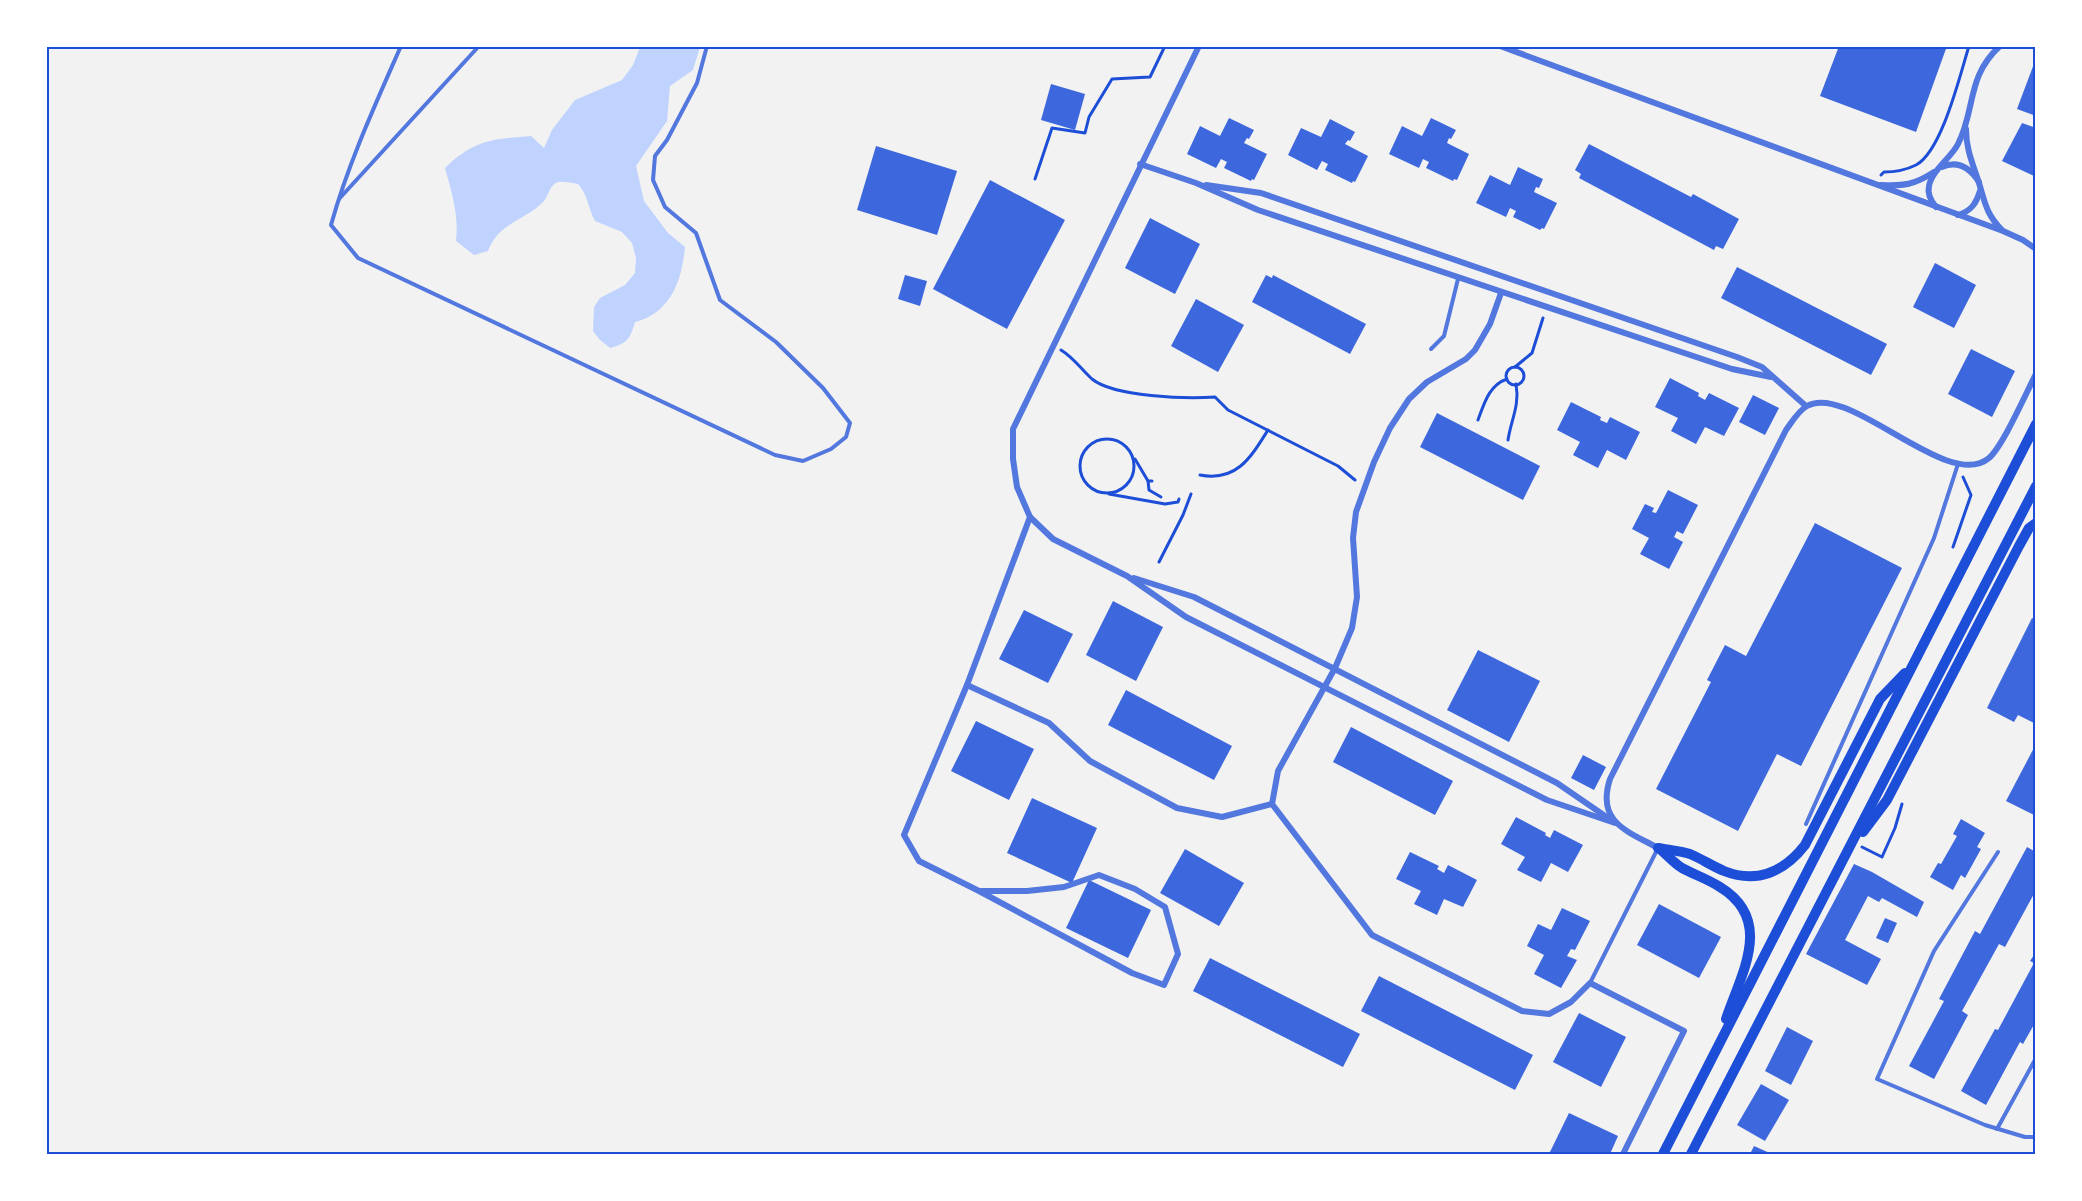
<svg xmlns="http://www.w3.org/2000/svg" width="2082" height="1201" viewBox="0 0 2082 1201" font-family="'Work Sans',sans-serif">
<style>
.water{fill:#bfd3fe}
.building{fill:#3d67dc}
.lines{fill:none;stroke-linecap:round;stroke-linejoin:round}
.path{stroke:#1d4ed8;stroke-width:3}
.service{stroke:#5277de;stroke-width:4}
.minor{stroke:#5277de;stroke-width:6}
.primary{stroke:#1d4ed8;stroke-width:10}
.neatline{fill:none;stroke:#1d4ed8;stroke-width:2}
</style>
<rect width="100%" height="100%" fill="#f2f2f2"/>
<path class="water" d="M640,47H700L693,70L670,86L667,121L636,166L644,201L668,233L685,247C682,280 671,313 635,322C630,339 628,343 610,348L599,339L593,331L594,307L600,298L625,285L635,273L636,258L632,243L622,232L595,221C588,208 588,195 578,184C572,183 564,181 558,182C550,184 549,195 544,201C525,221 499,222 488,251L474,255L456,241C459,216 452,193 445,168C474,140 492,139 531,136L544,148L552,130L575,100L622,80L633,65Z"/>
<g class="building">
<polygon points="1839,46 1947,46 1916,132 1820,96"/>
<polygon points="2035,61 2036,61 2036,116 2017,109"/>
<polygon points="1051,84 1085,94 1075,130 1041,120"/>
<polygon points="1229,118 1254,130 1249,139 1247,138 1244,143 1267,154 1254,180 1252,179 1251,181 1224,168 1227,162 1221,159 1216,168 1187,154 1200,126 1220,136"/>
<polygon points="1431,118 1456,130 1451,139 1449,138 1447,143 1469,154 1457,180 1454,179 1453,181 1426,168 1429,162 1423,159 1419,168 1389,154 1402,126 1422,136"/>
<polygon points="1330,119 1355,132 1350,141 1348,140 1345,144 1368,156 1355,182 1353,181 1352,183 1325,170 1328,164 1322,161 1317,170 1288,155 1301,128 1321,137"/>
<polygon points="2022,123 2036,128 2036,177 2002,161"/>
<polygon points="1589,144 1691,197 1693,194 1739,219 1723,249 1716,246 1714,250 1579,178 1581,174 1575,170"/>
<polygon points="876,146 957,171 937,235 857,210"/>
<polygon points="1518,167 1543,179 1539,188 1536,187 1534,192 1557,203 1544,229 1542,228 1540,230 1513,217 1516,211 1510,208 1506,217 1476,203 1490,175 1510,185"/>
<polygon points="990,180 1065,220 1007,329 933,289"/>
<polygon points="1150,218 1200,244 1175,294 1125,268"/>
<polygon points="1935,263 1976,285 1954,328 1913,307"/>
<polygon points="1737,267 1887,344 1871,375 1721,298"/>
<polygon points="905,275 927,281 920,306 898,299"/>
<polygon points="1266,275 1272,278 1273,275 1366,324 1350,354 1252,302"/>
<polygon points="1196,299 1244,325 1218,372 1171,346"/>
<polygon points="1971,349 2015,371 1992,417 1948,394"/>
<polygon points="1670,378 1699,393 1698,396 1705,400 1709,393 1739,408 1724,436 1705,427 1696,444 1671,431 1678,418 1655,407"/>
<polygon points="1753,395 1779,408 1765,435 1739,422"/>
<polygon points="1571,402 1601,417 1600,420 1607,423 1610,417 1640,432 1626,460 1607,450 1598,468 1573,455 1580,442 1557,430"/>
<polygon points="1437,413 1540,466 1523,500 1420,447"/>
<polygon points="1668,490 1698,505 1683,534 1677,531 1674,537 1683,542 1669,569 1640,554 1649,538 1632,529 1645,504 1654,508 1652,512 1656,513"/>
<polygon points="1815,523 1902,568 1801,766 1777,754 1738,831 1656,789 1711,682 1707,680 1725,645 1746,656"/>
<polygon points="1113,601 1163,627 1136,681 1086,655"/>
<polygon points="1024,610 1073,634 1048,683 999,659"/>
<polygon points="2032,618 2036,620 2036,724 2018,715 2014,722 1987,708"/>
<polygon points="1478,650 1540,681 1509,742 1447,710"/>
<polygon points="1126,690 1232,746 1214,780 1108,725"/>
<polygon points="976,721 1034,749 1009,800 951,771"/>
<polygon points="1351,727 1453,781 1435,815 1333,762"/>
<polygon points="2036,744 2036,816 2006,801"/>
<polygon points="1583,755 1606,767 1594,790 1571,778"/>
<polygon points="1032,798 1097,828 1072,883 1007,853"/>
<polygon points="1516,817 1546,833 1545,835 1550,838 1554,830 1583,845 1568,872 1551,863 1541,882 1517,870 1525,857 1501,844"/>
<polygon points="1961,819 1985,833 1977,847 1981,849 1965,878 1961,875 1953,890 1930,877 1938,863 1941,864 1957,836 1953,834"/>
<polygon points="2027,847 2036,852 2036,890 2005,947 1999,944 1962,1011 1968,1015 1934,1079 1909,1066 1944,1001 1939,999 1975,931 1980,934"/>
<polygon points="1185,849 1244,883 1219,926 1160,893"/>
<polygon points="1410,852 1439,866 1437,869 1444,873 1448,865 1477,880 1463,907 1444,899 1437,915 1414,904 1421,891 1396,879"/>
<polygon points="1854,864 1872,872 1924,902 1917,917 1882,898 1879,902 1868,896 1845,940 1881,959 1867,985 1806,954"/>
<polygon points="1089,880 1151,910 1128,958 1066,928"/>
<polygon points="1659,904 1721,937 1699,978 1637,945"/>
<polygon points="1562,908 1590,921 1575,950 1571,949 1567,956 1577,960 1561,988 1534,974 1544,955 1527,946 1538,924 1551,930"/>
<polygon points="1885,918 1897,923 1888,943 1876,938"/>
<polygon points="2036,952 2036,1021 2023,1044 2020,1042 1986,1105 1961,1091 1995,1029 1998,1030 2034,963 2030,961"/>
<polygon points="1210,958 1360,1034 1343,1067 1193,991"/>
<polygon points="1379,976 1533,1055 1515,1090 1361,1011"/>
<polygon points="1579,1013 1626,1037 1601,1087 1553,1062"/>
<polygon points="1787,1027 1813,1041 1791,1085 1765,1071"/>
<polygon points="1761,1084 1789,1100 1765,1141 1737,1125"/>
<polygon points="1569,1113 1618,1136 1610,1154 1549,1154"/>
<polygon points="1754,1146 1772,1154 1750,1154"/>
</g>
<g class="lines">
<g class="path">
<path d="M1881,175L1884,172C1895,172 1906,170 1916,165C1942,151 1960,75 1969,46"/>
<polyline points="1035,179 1052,128 1085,133 1089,117 1112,79 1150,77 1165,46"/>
<path d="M1061,350C1074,358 1081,369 1092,379C1114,397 1187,399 1215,397L1228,410L1338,466L1355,480"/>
<polyline points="1515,367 1532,353 1543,318"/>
<circle cx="1515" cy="376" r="9"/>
<path d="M1478,420C1484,404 1489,385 1507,379"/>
<circle cx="1107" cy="466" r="27"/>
<path d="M1508,440C1511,420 1520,405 1516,384"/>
<polyline points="1135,459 1148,481 1152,481"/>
<path d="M1200,475C1237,482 1251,457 1268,430"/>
<polyline points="1148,481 1149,490 1161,497"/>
<polyline points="1109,494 1165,504 1178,502 1179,499"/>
<polyline points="1953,547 1971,495 1963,477"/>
<polyline points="1159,562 1183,515 1191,494"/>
<polyline points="1862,847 1882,857 1895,828 1902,804"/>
</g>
<g class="service">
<path d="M401,46C375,105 348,164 331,225L358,258L775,455L803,461L831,449L846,437L850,423L823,388L776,342L720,300L696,233L665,207L653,180L655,156L667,140L697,83L707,46"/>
<polyline points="339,199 479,46"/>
<polyline points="1431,349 1444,336 1458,279"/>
<polyline points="1806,824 1934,538 1958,464"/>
<polyline points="1998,852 1934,951 1877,1079 1985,1125 2025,1137 2036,1137"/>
<polyline points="1590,983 1657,850"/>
<polyline points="1997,1129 2036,1058"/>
</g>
<g class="minor">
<polyline points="1199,46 1013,429 1013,459 1017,487 1030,517 1053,539 1127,576 1186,617 1547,800 1615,823"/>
<polyline points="1500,46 2003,231 2023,240 2036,249"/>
<path d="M1966,129C1966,148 1972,162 1978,180C1985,201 1985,213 2002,230"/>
<polyline points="1140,164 1196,183 1258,210 1732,369 1771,377"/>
<path d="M1942,167C1958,160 1970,168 1979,182"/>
<polyline points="1206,185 1261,193 1737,357 1762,367 1806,406"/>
<path d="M1881,185C1904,186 1914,185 1934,172"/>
<path d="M1936,207C1931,201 1927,194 1929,186C1932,170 1951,158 1958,144C1976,109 1966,77 2000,46"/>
<path d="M1958,215C1971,211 1976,204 1980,191"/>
<polyline points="1501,293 1490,324 1475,350 1466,359 1427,382 1409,399 1390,428 1374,462 1356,512 1353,538 1357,597 1352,628 1335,668 1278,771 1272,804 1372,935 1522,1011 1549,1014 1571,1002 1590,983 1684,1031 1623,1154"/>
<polyline points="1030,517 967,685 1049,723 1090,761 1177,808 1222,817 1272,804"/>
<polyline points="1134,578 1194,597 1557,783 1608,818"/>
<polyline points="967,685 904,835 919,861 979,891 1027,891 1064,887 1099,875 1135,889 1165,907 1178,954 1164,985 1132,973 979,891"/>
<path d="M1658,848C1627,831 1596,822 1610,779L1786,430C1792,422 1798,411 1807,406C1849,382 1948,493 1989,458C2003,446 2026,393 2036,374"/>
</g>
<g class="primary">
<polyline points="1863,832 1887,800 2019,546 2029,528 2036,523"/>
<path d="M1658,848C1669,850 1681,851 1690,854C1702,859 1712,866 1724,871C1757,884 1784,872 1805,845L1880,699L1905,673"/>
<path d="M1661,850C1668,856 1675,864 1682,868C1695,875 1708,879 1720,887C1774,920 1742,972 1726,1019"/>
<polyline points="1663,1154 2036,424"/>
<polyline points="1691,1154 2036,486"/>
</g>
</g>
<rect width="2082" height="1201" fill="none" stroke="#ffffff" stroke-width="96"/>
<rect x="48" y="48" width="1986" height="1105" class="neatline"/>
</svg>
